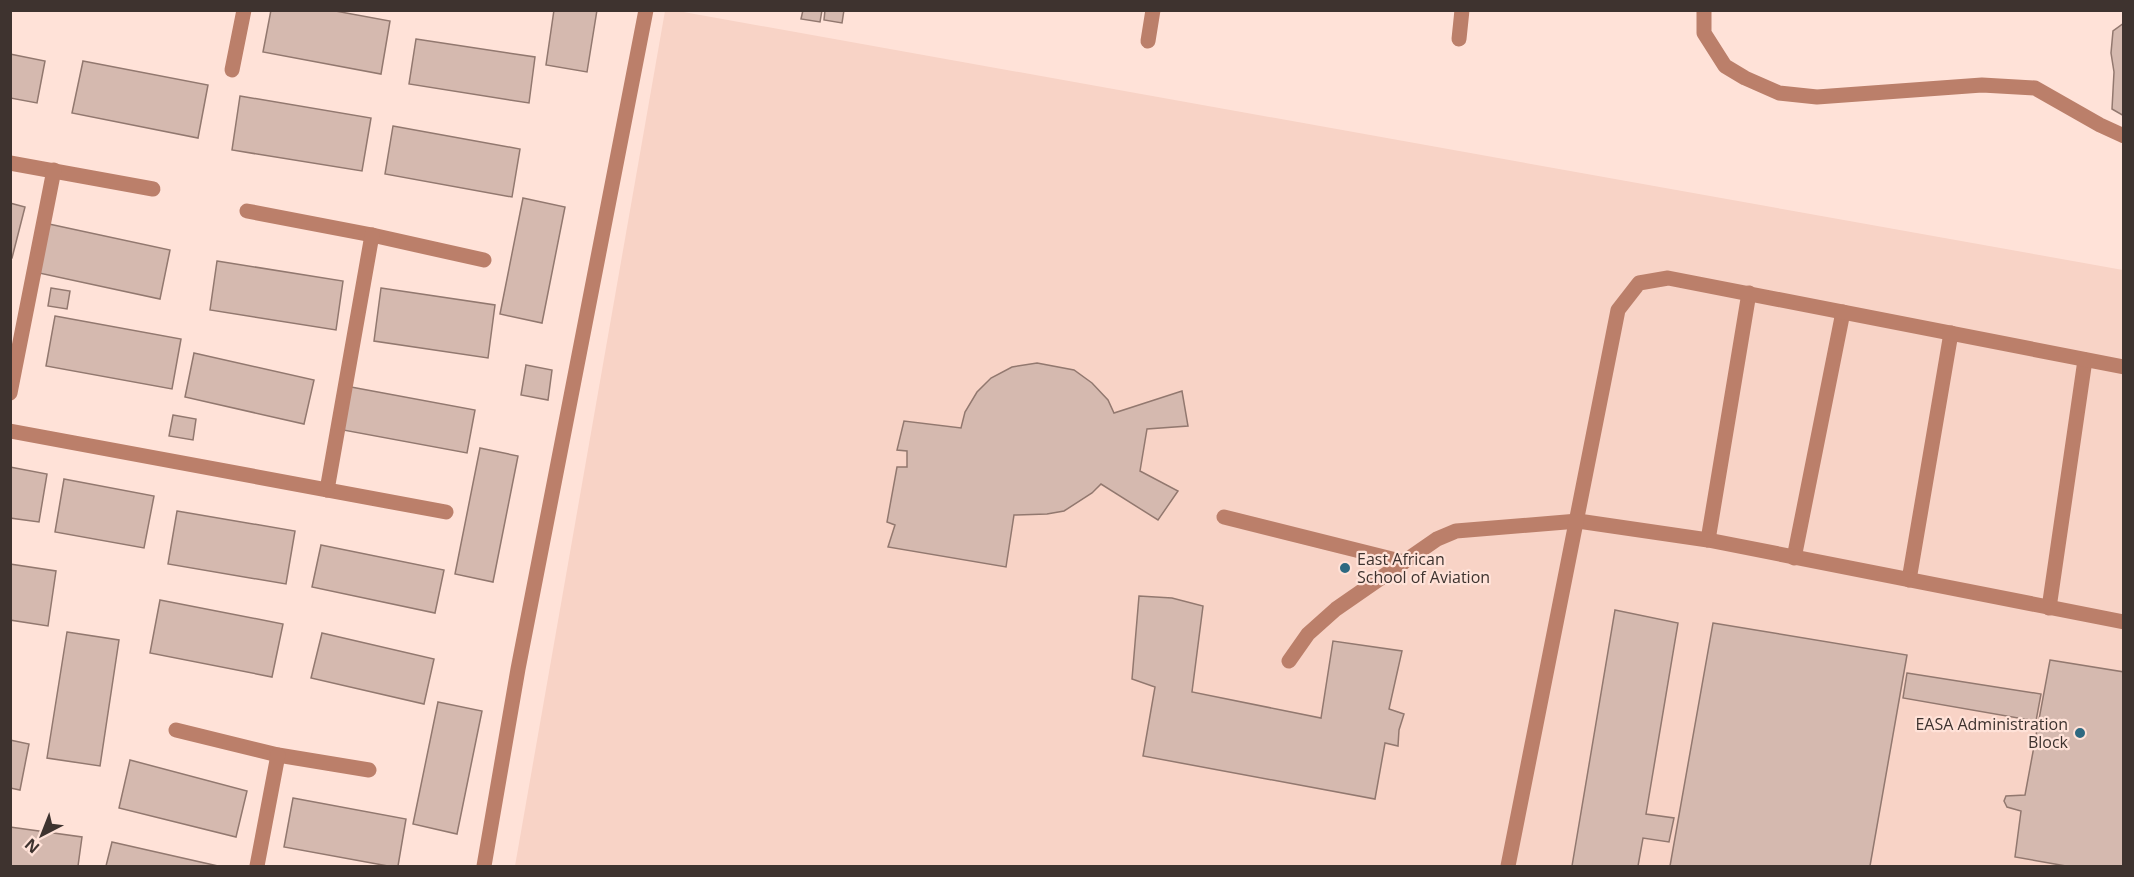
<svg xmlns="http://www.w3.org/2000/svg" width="2134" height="877" viewBox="0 0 2134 877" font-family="'Open Sans',sans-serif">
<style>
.built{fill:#f8d3c6}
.building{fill:#d5b9af;stroke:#92786f;stroke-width:1.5}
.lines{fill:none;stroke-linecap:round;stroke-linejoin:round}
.minor{stroke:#bb7f6a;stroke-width:15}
.poi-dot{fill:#2e6981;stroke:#ffe2d8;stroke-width:2}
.labels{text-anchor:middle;stroke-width:4.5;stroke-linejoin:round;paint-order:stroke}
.poi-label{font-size:16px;fill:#3e332f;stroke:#ffe2d8;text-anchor:start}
</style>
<rect width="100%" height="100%" fill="#ffe2d8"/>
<polygon class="built" points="665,11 678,11 2123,270 2123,866 515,866"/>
<g class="building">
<polygon points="271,10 330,10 390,21 381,74 263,52"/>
<polygon points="554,10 597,10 587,72 546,65"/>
<polygon points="803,10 822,10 820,22 801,19"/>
<polygon points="825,10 844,10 842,23 824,20"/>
<polygon points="2124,23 2124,116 2112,109 2114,72 2111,53 2113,31"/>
<polygon points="416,39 535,57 529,103 409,84"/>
<polygon points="10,54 45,61 37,103 10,98"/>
<polygon points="83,61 208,85 198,138 72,113"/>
<polygon points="240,96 371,118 362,171 232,150"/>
<polygon points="393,126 520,149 512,197 385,174"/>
<polygon points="523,198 565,207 542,323 500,314"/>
<polygon points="10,203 25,207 12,258 10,258"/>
<polygon points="49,224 170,250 160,299 39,273"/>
<polygon points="217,261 343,281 336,330 210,310"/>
<polygon points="51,288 70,291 67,309 48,306"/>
<polygon points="381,288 495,305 488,358 374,341"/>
<polygon points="55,316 181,339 172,389 46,366"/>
<polygon points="194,353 314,380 304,424 185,397"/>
<polygon points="1037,363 1074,370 1092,383 1108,400 1114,413 1182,391 1188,426 1147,429 1140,471 1178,491 1158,520 1101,484 1092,493 1064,511 1047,514 1014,515 1006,567 888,547 895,525 887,522 897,467 907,467 907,451 897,450 904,421 961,428 965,412 977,392 991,378 1012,367"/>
<polygon points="526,365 552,370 548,400 521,395"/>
<polygon points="351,387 475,410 467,453 343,430"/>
<polygon points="173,415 196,419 193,440 169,436"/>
<polygon points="480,448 518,456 493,582 455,574"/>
<polygon points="10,467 47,474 39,522 10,518"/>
<polygon points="64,479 154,496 144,548 55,532"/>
<polygon points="177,511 295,531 286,584 168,564"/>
<polygon points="321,545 444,570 435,613 312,587"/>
<polygon points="10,564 56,571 48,626 10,620"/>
<polygon points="1139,596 1172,598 1203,606 1192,692 1321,718 1333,641 1402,651 1389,709 1404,714 1399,730 1398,746 1385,743 1375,799 1143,756 1155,687 1132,679"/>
<polygon points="160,600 283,624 272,677 150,653"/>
<polygon points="1615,610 1678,623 1646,814 1674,818 1669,842 1643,838 1638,866 1572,866"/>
<polygon points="1713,623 1907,655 1870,866 1670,866"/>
<polygon points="67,632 119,640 100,766 47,758"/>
<polygon points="322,633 434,659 424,704 311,678"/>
<polygon points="2050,660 2124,672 2124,866 2066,866 2015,857 2021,811 2007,807 2004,801 2006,796 2025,795"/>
<polygon points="1907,673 2041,694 2036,721 1903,698"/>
<polygon points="438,702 482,711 457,834 413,824"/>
<polygon points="10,740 29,744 20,790 10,788"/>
<polygon points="130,760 247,791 236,837 119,808"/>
<polygon points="293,798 406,819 398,866 388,866 284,847"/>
<polygon points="10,827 82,837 78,866 10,866"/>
<polygon points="112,842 218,866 106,866"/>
</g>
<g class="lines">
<g class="minor">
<polyline points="1704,10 1704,33 1725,66 1745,78 1779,93 1817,97 1982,85 2035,88 2100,125 2124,136"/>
<polyline points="1459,39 1462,10"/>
<polyline points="1148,41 1153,10"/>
<polyline points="232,70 244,10"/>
<polyline points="10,163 153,189"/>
<polyline points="247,211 372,235 484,260"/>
<polyline points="10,393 54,170"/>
<polyline points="10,431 446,512"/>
<polyline points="327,490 372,235"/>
<polyline points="1224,517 1404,562"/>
<polyline points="1708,540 1749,293"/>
<polyline points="1794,558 1843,312"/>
<polyline points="1909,580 1951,333"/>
<polyline points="2049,608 2085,360"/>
<polyline points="1289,661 1308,634 1336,609 1437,539 1456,531 1578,521 1708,540 2124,622"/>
<polyline points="176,730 278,755 369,770"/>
<polyline points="257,866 278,755"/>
<polyline points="484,866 518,669 646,10"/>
<polyline points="1508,866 1618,310 1639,283 1668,278 2124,367"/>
</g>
</g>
<g class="poi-dot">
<circle cx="1345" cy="568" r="6"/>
<circle cx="2080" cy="733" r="6"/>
</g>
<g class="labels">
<g class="poi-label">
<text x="1357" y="565">East African<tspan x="1357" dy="18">School of Aviation</tspan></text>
<text x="2068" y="730" text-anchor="end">EASA Administration<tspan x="2068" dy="18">Block</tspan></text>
</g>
</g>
<rect width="2134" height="877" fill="none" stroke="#3e332f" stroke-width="24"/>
<g transform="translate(42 835) rotate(222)" stroke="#ffe2d8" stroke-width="4.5" paint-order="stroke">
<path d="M0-4.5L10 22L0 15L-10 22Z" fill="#3e332f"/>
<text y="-9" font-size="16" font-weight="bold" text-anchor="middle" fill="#3e332f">N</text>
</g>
</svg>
